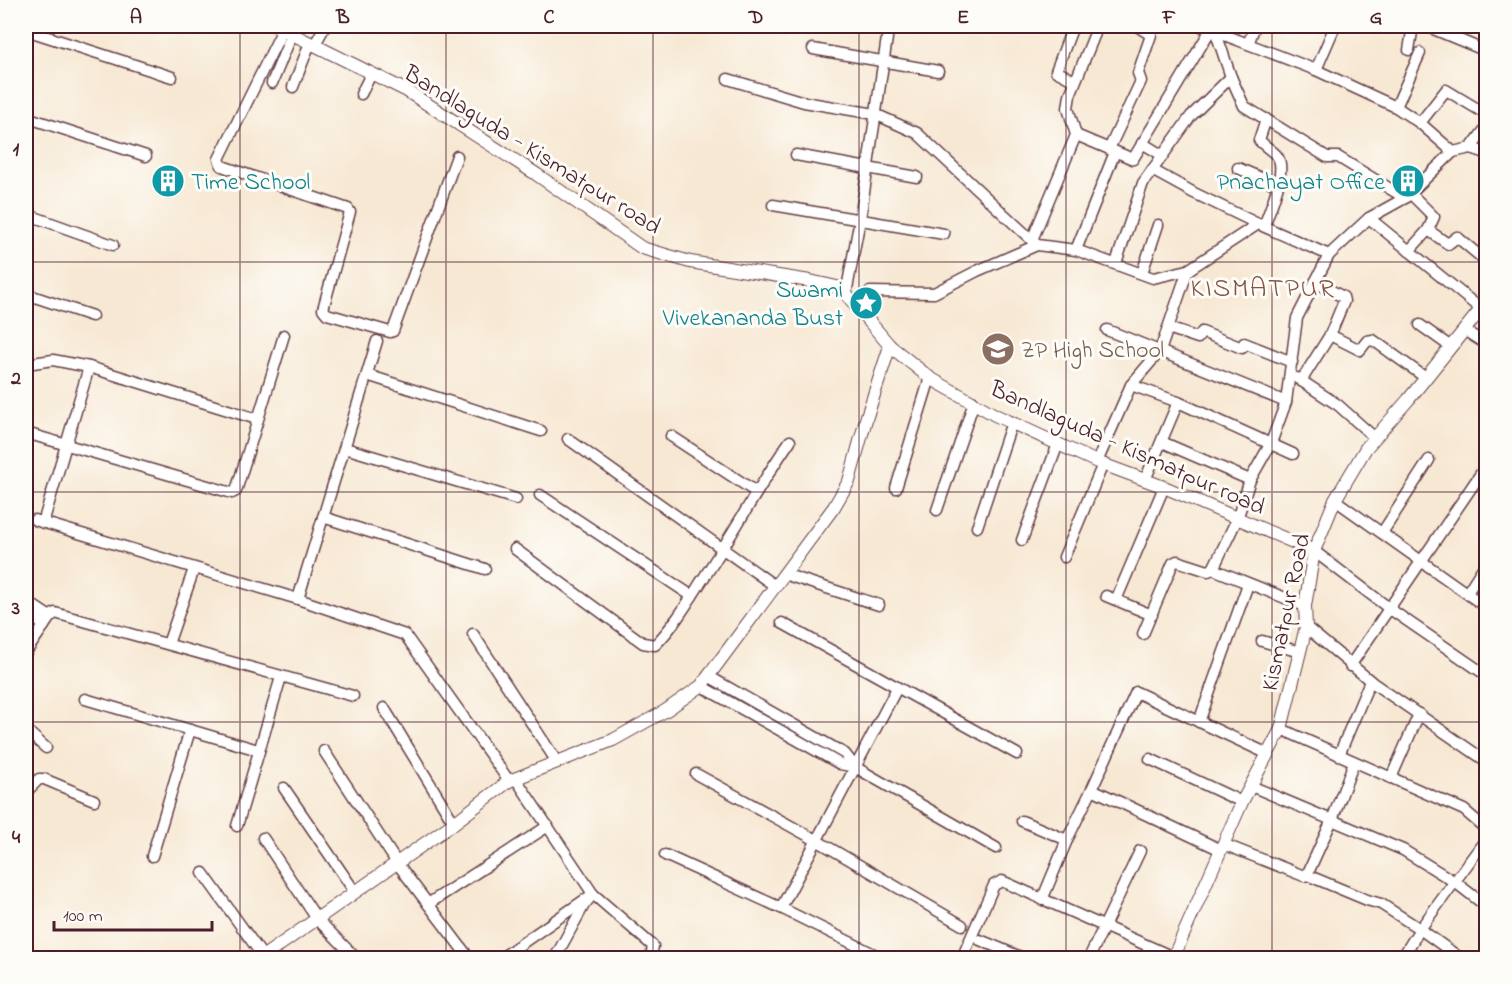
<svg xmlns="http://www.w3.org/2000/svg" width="1512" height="984" viewBox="0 0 1512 984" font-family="'Indie Flower',sans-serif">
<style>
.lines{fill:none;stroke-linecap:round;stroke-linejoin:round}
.minor-casing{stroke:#643d44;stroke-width:13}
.tertiary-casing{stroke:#643d44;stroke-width:14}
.minor{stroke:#fff;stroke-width:10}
.tertiary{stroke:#fff;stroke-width:12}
.grid{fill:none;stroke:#4a1f2b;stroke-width:1.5;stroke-opacity:0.55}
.labels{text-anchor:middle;stroke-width:6;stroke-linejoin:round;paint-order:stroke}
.street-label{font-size:24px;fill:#4a1f2b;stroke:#fdfcf7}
.culture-label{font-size:24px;fill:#0d838f;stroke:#fdfcf7;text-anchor:end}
.education-label{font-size:24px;fill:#785e54;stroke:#fdfcf7;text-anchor:start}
.quarter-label{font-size:27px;letter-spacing:1.5px;fill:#855347;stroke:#fdfcf7}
.neatline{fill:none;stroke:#4a1f2b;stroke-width:2}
.grid-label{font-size:20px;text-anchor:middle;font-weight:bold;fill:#4a1f2b}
</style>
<rect width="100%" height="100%" fill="#fdfcf7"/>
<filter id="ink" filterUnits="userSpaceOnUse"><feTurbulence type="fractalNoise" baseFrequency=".0167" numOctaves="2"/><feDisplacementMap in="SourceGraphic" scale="12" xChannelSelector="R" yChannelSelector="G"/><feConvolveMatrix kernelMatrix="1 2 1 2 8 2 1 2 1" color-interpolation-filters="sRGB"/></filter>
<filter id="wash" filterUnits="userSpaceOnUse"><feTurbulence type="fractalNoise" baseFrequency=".008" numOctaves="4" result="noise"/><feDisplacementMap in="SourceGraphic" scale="24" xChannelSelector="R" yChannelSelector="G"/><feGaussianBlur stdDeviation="1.35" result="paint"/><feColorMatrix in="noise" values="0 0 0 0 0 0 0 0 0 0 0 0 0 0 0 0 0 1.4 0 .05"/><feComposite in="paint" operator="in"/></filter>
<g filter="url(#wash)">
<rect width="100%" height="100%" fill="#f7e8d3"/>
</g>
<g filter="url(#ink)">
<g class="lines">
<defs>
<g id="minor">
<polyline points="1073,26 1056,71 1075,81"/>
<polyline points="1201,26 1316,70 1396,107 1420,123 1453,152"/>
<polyline points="1426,26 1486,51"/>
<polyline points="283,29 219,159 222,166 348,209 350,212 323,309 327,314 390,332 393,331 457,156"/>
<polyline points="26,30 172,77"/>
<polyline points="1216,33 1231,77 1244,106 1327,157 1338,157 1405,198"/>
<polyline points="1455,37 1460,26"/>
<polyline points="1248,44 1255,26"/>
<polyline points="314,46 325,26"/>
<polyline points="813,49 938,71"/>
<polyline points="1409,50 1413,26"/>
<polyline points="1316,70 1335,26"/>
<polyline points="728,79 804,102 875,114 917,133 1037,245"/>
<polyline points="272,83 292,34"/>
<polyline points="293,87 310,43"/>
<polyline points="361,94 371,74"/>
<polyline points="1396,107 1420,53"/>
<polyline points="26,117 146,156"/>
<polyline points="1420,123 1446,90 1486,114"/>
<polyline points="1076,135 1133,159 1213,26"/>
<polyline points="1142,143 1162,155"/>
<polyline points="1471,148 1486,153"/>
<polyline points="1109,149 1141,81 1138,73 1151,35 1137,26"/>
<polyline points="796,155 917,177"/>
<polyline points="1238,168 1277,185"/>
<polyline points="1152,170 1194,193 1258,224"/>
<polyline points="773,205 944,234"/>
<polyline points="26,214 113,245"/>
<polyline points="1369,218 1482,310"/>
<path d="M1264,226C1269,211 1288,170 1277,156C1272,150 1264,146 1259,140L1266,119"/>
<polyline points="1428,230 1448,244 1457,237 1486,261"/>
<polyline points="1032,240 1076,135 1068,108 1070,95 1098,26"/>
<polyline points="1076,250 1115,152"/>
<polyline points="1409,251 1428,230 1434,217 1410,193"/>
<polyline points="1116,263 1143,183 1191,116 1231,77"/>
<polyline points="1142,273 1158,225"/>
<polyline points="26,294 92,316"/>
<polyline points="846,294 860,219 887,38"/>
<polyline points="855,306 870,292 934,293 977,271 1037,245 1076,250 1153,278 1188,270 1258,224 1329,255"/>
<polyline points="1420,325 1451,347"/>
<polyline points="1168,328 1198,338 1202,332 1242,348 1244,343 1292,362"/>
<polyline points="1107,330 1286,402"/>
<polyline points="1464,330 1486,344"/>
<polyline points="1330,335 1360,350 1367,341 1373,340 1426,378"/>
<polyline points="26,361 33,363 53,360 89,367"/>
<polyline points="367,375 541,431"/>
<polyline points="1297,378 1338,405 1375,438"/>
<polyline points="1301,381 1330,335 1344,301 1343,297 1315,282"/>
<polyline points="1131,385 1178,402"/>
<polyline points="26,433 232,493 236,491 284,335"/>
<polyline points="671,436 756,492"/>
<polyline points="568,439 775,586"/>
<polyline points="1162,442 1250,480"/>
<polyline points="345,448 516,499"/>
<polyline points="1097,462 1131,385 1160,351 1188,270"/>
<polyline points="1145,480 1178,402 1293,454"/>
<polyline points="896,488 930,378"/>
<polyline points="540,495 692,596"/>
<polyline points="1335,500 1486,607"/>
<polyline points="937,510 974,402"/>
<polyline points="323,517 485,569"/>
<polyline points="35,520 298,599 405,635 509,781"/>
<polyline points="43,523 89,367 257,419"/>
<polyline points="977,527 1012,422"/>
<polyline points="1382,533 1429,460"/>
<polyline points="1022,540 1058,444"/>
<path d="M515,549L643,643L655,645C673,627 687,604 701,582C732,536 758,487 790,441"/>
<polyline points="1314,551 1390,609 1486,675"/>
<polyline points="1064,557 1103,464"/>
<polyline points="784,574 879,605"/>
<polyline points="1467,593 1486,563"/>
<polyline points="1106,596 1152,615"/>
<polyline points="298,599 377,341"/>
<polyline points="1116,600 1164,487"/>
<polyline points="26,604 32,605 50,617"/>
<polyline points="26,606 27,611 44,626"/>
<polyline points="1305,606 1213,569 1237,519 1250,480 1271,443 1286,402 1297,318 1329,255 1369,218 1405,198 1453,152 1471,148 1486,128"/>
<polyline points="782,623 1017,754"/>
<polyline points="1306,627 1373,683 1486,761"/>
<polyline points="473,634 557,762"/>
<polyline points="1143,634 1173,563 1177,561 1208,571 1213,569"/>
<polyline points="1262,641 1300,652"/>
<polyline points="168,644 194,569"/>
<polyline points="26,652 50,617 55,613 353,696"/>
<polyline points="1350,666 1486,466"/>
<polyline points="708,676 845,754 855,767"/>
<polyline points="701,686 840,764 855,767 996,848"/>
<polyline points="85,699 258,750"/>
<polyline points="384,708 454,823"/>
<polyline points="1199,722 1248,584"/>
<polyline points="1281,729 1464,810 1486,829"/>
<polyline points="26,730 46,748"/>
<polyline points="324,751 397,863 469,958"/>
<polyline points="1339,755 1370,681"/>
<polyline points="1150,759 1242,802"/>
<polyline points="696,774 816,840 962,925"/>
<polyline points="1391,778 1419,714"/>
<polyline points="516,779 593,894 584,905 555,958"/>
<polyline points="1251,786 1403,850 1455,882 1486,906"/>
<polyline points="284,788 355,892"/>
<polyline points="1092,789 1136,692 1268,754"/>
<polyline points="26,792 39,779 44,779 94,800"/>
<polyline points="1022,821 1067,840"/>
<polyline points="237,826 281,677"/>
<polyline points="263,838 317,919 356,958"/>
<polyline points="1223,844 1304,876 1307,875 1332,820 1354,762"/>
<polyline points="665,855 781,908 882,958"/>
<polyline points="152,856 190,730"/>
<polyline points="203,873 264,958"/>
<polyline points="1307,875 1367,900 1381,904 1420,929 1460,958"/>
<polyline points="1042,900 1067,840 1092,789 1221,850"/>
<polyline points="428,904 548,826"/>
<polyline points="781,908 897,688"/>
<polyline points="980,940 1023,958"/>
<polyline points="501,958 593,894 653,946 651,958"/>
<polyline points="962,958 994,885 1002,881 1173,957"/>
<polyline points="1089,958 1140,851"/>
<polyline points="1402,958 1420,929 1486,839"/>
</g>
<g id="tertiary">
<polyline points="276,26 407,91 536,174 642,248 690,262 810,281 837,287 846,294 890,346 930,378 995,415 1097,462 1164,487 1314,551"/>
<polyline points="261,958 454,823 509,781 613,740 665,711 701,686 834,507 849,481 867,416 890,346"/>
<polyline points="1173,958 1242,802 1281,729 1306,627 1305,606 1314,551 1335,500 1366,448 1408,400 1486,303"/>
</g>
</defs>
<use href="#minor" class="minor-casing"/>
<use href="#tertiary" class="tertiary-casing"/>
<use href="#minor" class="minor"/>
<use href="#tertiary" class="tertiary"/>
</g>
</g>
<path class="grid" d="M240,26V958M446,26V958M653,26V958M859,26V958M1066,26V958M1272,26V958M26,262H1486M26,492H1486M26,722H1486"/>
<defs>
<symbol id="building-disc" viewBox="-11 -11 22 22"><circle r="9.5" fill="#0f9aa8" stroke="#fdfcf7"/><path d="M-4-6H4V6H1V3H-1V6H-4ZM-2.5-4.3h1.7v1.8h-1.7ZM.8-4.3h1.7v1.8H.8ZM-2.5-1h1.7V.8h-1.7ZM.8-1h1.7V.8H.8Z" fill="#fff"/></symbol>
<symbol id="sight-disc" viewBox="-11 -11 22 22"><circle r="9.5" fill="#0f9aa8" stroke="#fdfcf7"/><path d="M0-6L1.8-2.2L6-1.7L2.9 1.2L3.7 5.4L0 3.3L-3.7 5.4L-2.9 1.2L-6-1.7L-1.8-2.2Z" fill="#fff"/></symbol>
<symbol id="school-disc" viewBox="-11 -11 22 22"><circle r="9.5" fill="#8d6e63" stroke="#fdfcf7"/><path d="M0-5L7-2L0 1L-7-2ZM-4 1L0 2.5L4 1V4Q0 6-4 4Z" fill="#fff"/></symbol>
</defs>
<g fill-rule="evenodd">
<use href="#building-disc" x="149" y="162" width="38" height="38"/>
<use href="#building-disc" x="1389" y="162" width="38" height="38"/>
<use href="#sight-disc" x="847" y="284" width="38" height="38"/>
<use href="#school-disc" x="979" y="330" width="38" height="38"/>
</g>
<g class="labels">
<g class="street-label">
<text transform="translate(533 149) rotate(32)" y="8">Bandlaguda - Kismatpur road</text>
<text transform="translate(1128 447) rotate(24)" y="8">Bandlaguda - Kismatpur road</text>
<text transform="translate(1285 612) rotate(-78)" y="8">Kismatpur Road</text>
</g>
<g class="culture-label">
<text x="191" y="189" text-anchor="start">Time School</text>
<text x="1385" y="189">Pnachayat Office</text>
<text x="843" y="297">Swami<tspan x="843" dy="28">Vivekananda Bust</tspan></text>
</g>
<g class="education-label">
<text x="1021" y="357">ZP High School</text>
</g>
<g class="quarter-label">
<text x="1263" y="296">KISMATPUR</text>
</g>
</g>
<rect width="1512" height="984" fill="none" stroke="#fdfcf7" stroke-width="66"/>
<path d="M54 921v9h158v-9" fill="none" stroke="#4a1f2b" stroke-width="3"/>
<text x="63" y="921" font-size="18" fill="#4a1f2b" stroke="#fdfcf7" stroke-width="4.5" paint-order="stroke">100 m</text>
<rect x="33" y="33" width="1446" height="918" class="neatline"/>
<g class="grid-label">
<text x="136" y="23">A</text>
<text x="343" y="23">B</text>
<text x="549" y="23">C</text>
<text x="756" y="23">D</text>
<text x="963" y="23">E</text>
<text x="1169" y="23">F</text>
<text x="1376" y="23">G</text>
<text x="16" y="155">1</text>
<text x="16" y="384">2</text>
<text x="16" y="614">3</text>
<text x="16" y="843">4</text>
</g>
</svg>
